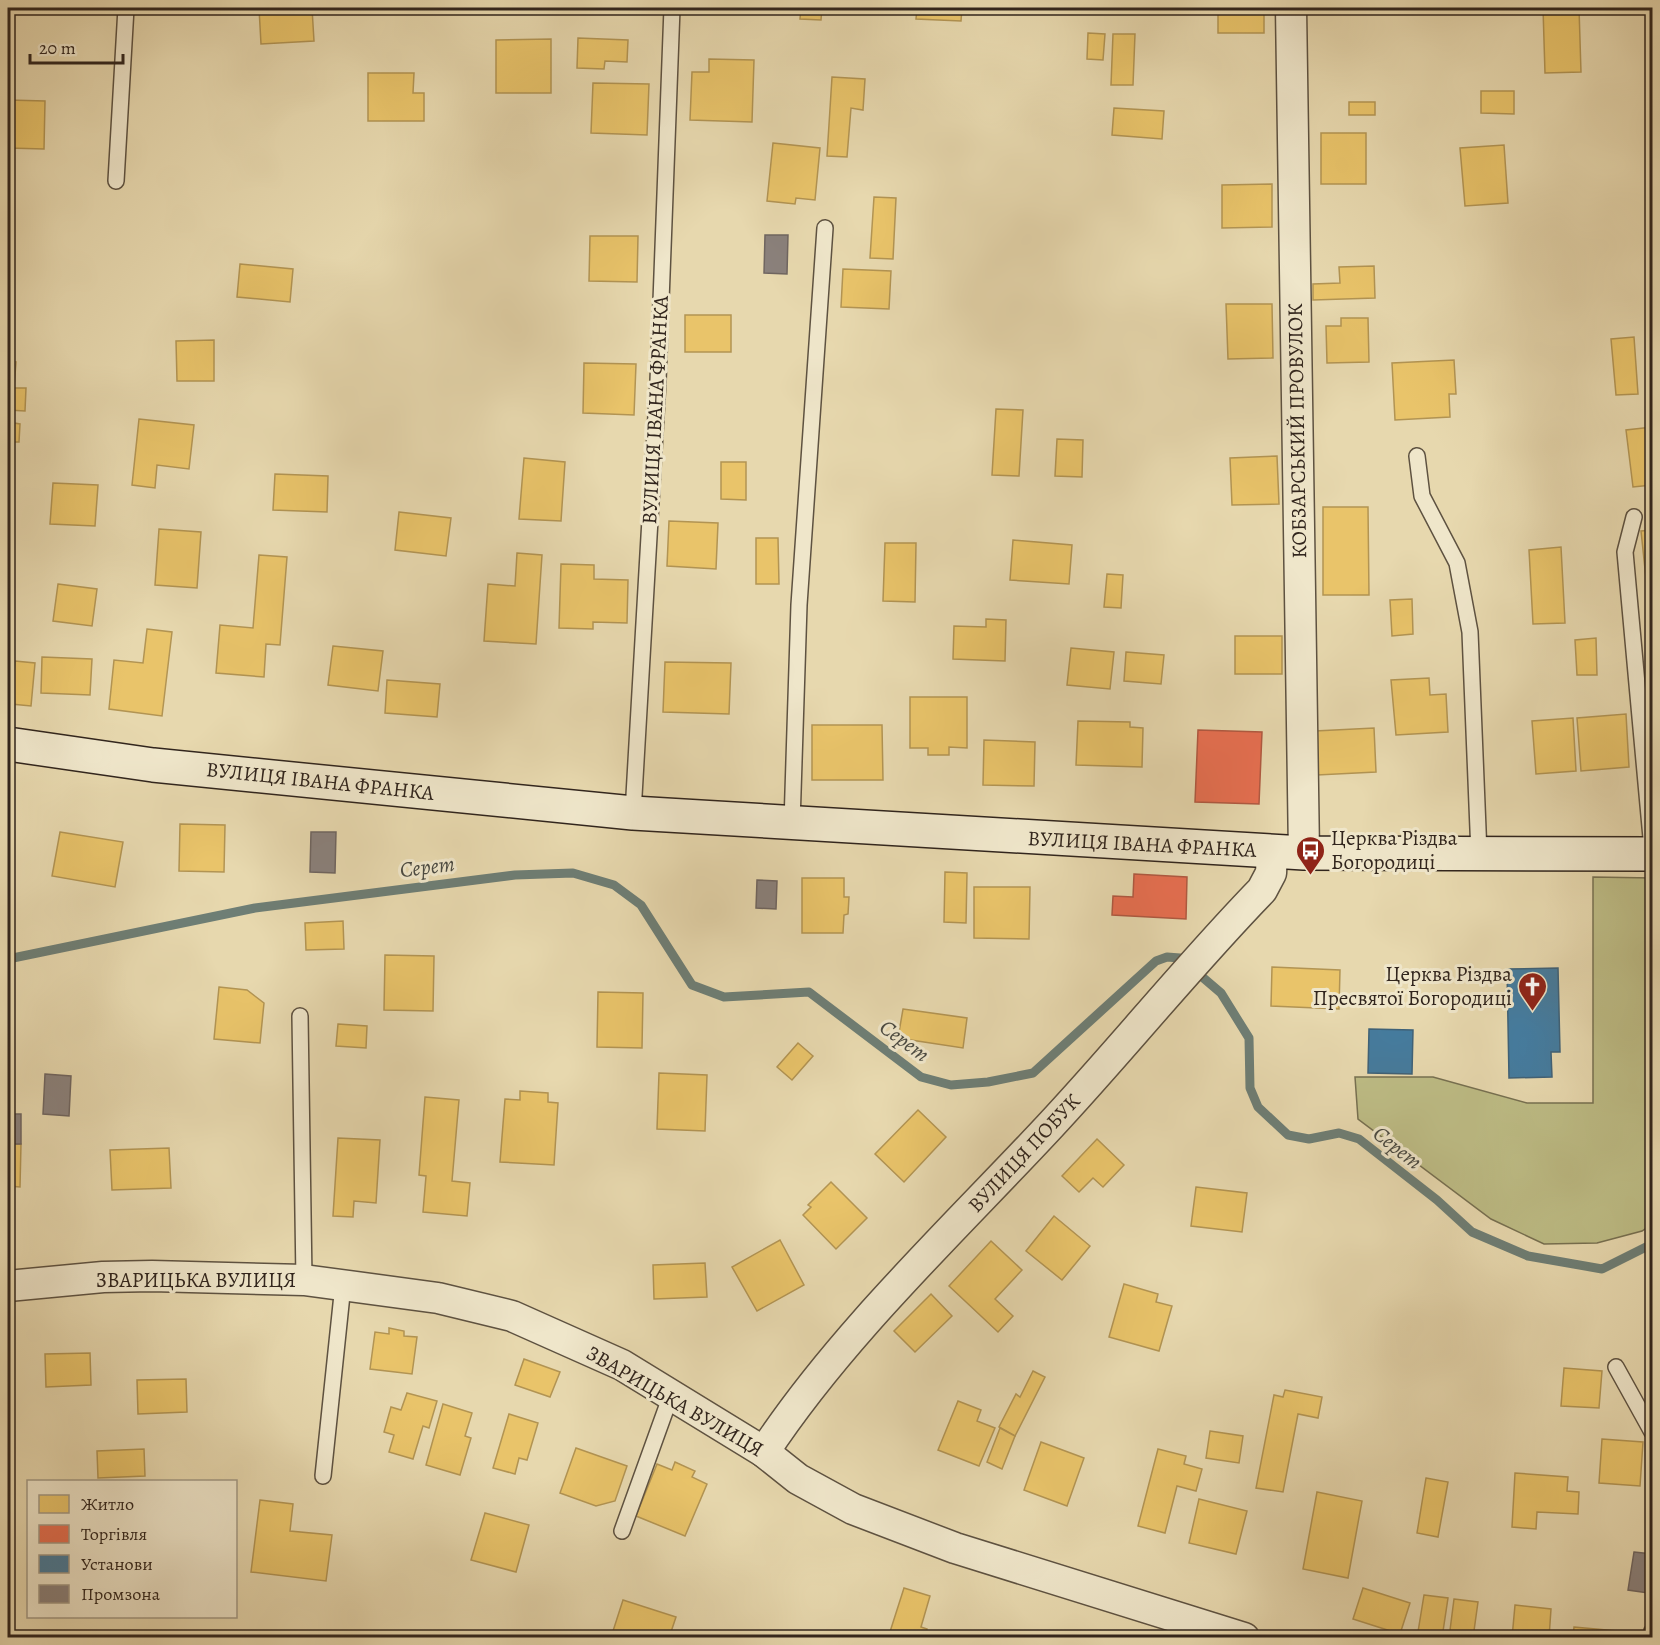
<svg xmlns="http://www.w3.org/2000/svg" width="1660" height="1645" viewBox="0 0 1660 1645" font-family="Alegreya,serif">
<style>
.green{fill:#bdbc85;stroke:#777051;stroke-width:1.5}
.homes{fill:#e9c46a;stroke:#b29453;stroke-width:1.5}
.shops{fill:#e76f51;stroke:#b05941;stroke-width:1.5}
.public{fill:#457b9d;stroke:#3f6177;stroke-width:1.5}
.industry{fill:#8a817c;stroke:#6f6560;stroke-width:1.5}
.lines{fill:none;stroke-linecap:round;stroke-linejoin:round}
.stream{stroke:#6e7e75;stroke-width:9}
.lane-casing{stroke:#5e5241;stroke-width:18}
.street-casing{stroke:#5e5241;stroke-width:33}
.secondary-casing{stroke:#31251d;stroke-width:36}
.lane{stroke:#efe6ca;stroke-width:15}
.street{stroke:#efe6ca;stroke-width:30}
.secondary{stroke:#efe6ca;stroke-width:33}
.labels{text-anchor:middle;stroke-width:6;stroke-linejoin:round;paint-order:stroke}
.street-label{font-size:21px;fill:#31251d;stroke:#efe6ca}
.poi-label{font-size:21px;fill:#31251d;stroke:#efe6ca;text-anchor:start}
.water-label{font-size:22px;font-style:italic;fill:#4a4a42;stroke:#efe6ca}
</style>
<rect width="100%" height="100%" fill="#e7d8ae"/>
<filter id="stains"><feTurbulence type="fractalNoise" baseFrequency=".00333" numOctaves="4"/><feColorMatrix values="0 0 0 0 .2 0 0 0 0 .09 0 0 0 0 .02 0 0 0 .5 -.17"/></filter>
<radialGradient id="worn" r=".72"><stop offset=".6" stop-color="#630" stop-opacity="0"/><stop offset="1" stop-color="#630" stop-opacity=".3"/></radialGradient>
<polygon class="green" points="1593,877 1652,878 1652,1224 1642,1231 1597,1243 1544,1244 1491,1219 1358,1119 1355,1077 1433,1077 1527,1103 1593,1103"/>
<g class="homes">
<polygon points="259,8 312,8 314,41 261,44"/>
<polygon points="801,8 822,8 821,20 800,19"/>
<polygon points="917,8 962,8 961,21 916,19"/>
<polygon points="1061,8 1094,8 1094,10"/>
<rect x="1218" y="8" width="46" height="25"/>
<polygon points="1543,8 1579,8 1581,72 1545,73"/>
<polygon points="1088,33 1105,34 1103,60 1087,59"/>
<polygon points="1113,34 1135,34 1133,85 1111,85"/>
<polygon points="578,38 628,40 627,62 605,61 604,69 577,68"/>
<polygon points="551,39 551,93 496,93 496,40"/>
<polygon points="709,59 754,60 752,122 690,120 692,72 709,72"/>
<polygon points="368,73 414,73 413,93 424,93 424,121 368,121"/>
<polygon points="832,77 865,79 863,110 851,108 847,157 827,156"/>
<polygon points="593,83 649,84 647,135 591,133"/>
<polygon points="1481,91 1514,91 1514,114 1481,113"/>
<polygon points="8,100 45,101 44,149 8,148"/>
<rect x="1349" y="102" width="26" height="13"/>
<polygon points="1114,108 1164,111 1162,139 1112,135"/>
<rect x="1321" y="133" width="45" height="51"/>
<polygon points="773,143 820,148 815,200 796,198 795,204 767,201"/>
<polygon points="1504,145 1508,203 1465,206 1460,148"/>
<polygon points="1272,184 1272,227 1222,228 1222,185"/>
<polygon points="874,197 896,198 893,259 870,258"/>
<polygon points="590,236 638,236 637,282 589,281"/>
<polygon points="240,264 293,269 290,302 237,297"/>
<polygon points="1374,266 1375,298 1313,300 1313,284 1340,283 1339,267"/>
<polygon points="843,269 891,271 889,309 841,307"/>
<polygon points="1226,304 1272,304 1273,358 1228,359"/>
<rect x="685" y="315" width="46" height="37"/>
<polygon points="1341,318 1368,318 1369,362 1327,363 1326,326 1341,326"/>
<polygon points="1634,337 1638,394 1616,395 1611,339"/>
<polygon points="214,340 214,381 177,381 176,341"/>
<polygon points="1454,360 1456,394 1449,394 1450,417 1395,420 1392,363"/>
<polygon points="8,361 16,362 14,388 26,388 25,411 8,410"/>
<polygon points="584,363 636,364 634,415 583,413"/>
<polygon points="996,409 1023,410 1019,476 992,475"/>
<polygon points="139,419 194,425 189,469 157,465 155,488 132,485"/>
<polygon points="8,422 20,424 19,442 12,442 9,467"/>
<polygon points="1652,427 1652,485 1633,487 1626,430"/>
<polygon points="1057,439 1083,440 1082,477 1055,476"/>
<polygon points="1277,456 1279,504 1232,505 1230,458"/>
<polygon points="524,458 565,462 561,521 519,519"/>
<polygon points="721,462 746,462 746,500 721,499"/>
<polygon points="275,474 328,476 327,512 273,510"/>
<polygon points="53,483 98,485 95,526 50,524"/>
<polygon points="1323,507 1368,507 1369,595 1323,595"/>
<polygon points="399,512 451,518 446,556 395,550"/>
<polygon points="669,521 718,523 716,569 667,566"/>
<polygon points="159,529 201,532 197,588 155,585"/>
<polygon points="1652,530 1652,587 1647,588 1641,531"/>
<polygon points="756,538 778,538 779,584 756,584"/>
<polygon points="1013,540 1072,545 1069,584 1010,580"/>
<polygon points="885,543 916,543 915,602 883,601"/>
<polygon points="1561,547 1565,623 1533,624 1529,550"/>
<polygon points="517,553 542,555 536,644 484,641 488,584 515,586"/>
<polygon points="259,555 287,557 280,645 266,644 264,677 216,673 220,625 253,628"/>
<polygon points="561,564 594,565 594,579 628,580 627,623 593,622 593,629 559,628"/>
<polygon points="1107,574 1123,575 1121,608 1104,607"/>
<polygon points="58,584 97,589 92,626 53,621"/>
<polygon points="1412,599 1413,634 1392,636 1390,600"/>
<polygon points="986,619 1006,620 1005,661 953,659 954,626 986,627"/>
<polygon points="147,629 172,632 162,716 109,709 114,660 143,663"/>
<rect x="1235" y="636" width="47" height="38"/>
<polygon points="1596,638 1597,675 1577,675 1575,640"/>
<polygon points="333,646 383,651 378,691 328,685"/>
<polygon points="1071,648 1114,652 1110,689 1067,685"/>
<polygon points="1126,652 1164,655 1161,684 1124,681"/>
<polygon points="42,657 92,659 90,695 41,693"/>
<polygon points="15,661 35,663 31,706 11,704"/>
<polygon points="665,662 731,663 729,714 663,712"/>
<polygon points="1429,678 1430,695 1446,694 1448,732 1396,735 1391,680"/>
<polygon points="387,680 440,684 437,717 385,713"/>
<polygon points="910,697 967,697 967,748 949,747 949,755 928,755 928,748 910,748"/>
<polygon points="1626,714 1629,767 1581,771 1577,718"/>
<polygon points="1573,718 1576,771 1536,774 1532,721"/>
<polygon points="1078,721 1130,722 1130,727 1143,728 1142,767 1076,765"/>
<polygon points="812,725 882,725 883,780 812,780"/>
<polygon points="1374,728 1376,772 1317,775 1315,731"/>
<polygon points="984,740 1035,742 1034,786 983,785"/>
<polygon points="180,824 225,825 224,872 179,871"/>
<polygon points="60,832 123,842 115,887 52,876"/>
<polygon points="945,872 967,873 966,923 944,922"/>
<polygon points="802,878 844,878 844,897 849,897 848,914 844,915 843,933 802,933"/>
<polygon points="974,887 1030,887 1029,939 974,938"/>
<polygon points="343,921 344,949 306,950 305,923"/>
<polygon points="385,955 434,956 433,1011 384,1010"/>
<polygon points="1272,967 1340,970 1339,1009 1271,1006"/>
<polygon points="219,987 247,990 264,1003 260,1043 214,1039"/>
<polygon points="598,992 643,993 642,1048 597,1047"/>
<polygon points="903,1009 967,1018 963,1048 898,1038"/>
<polygon points="338,1024 367,1026 366,1048 336,1046"/>
<polygon points="798,1043 813,1056 792,1080 777,1067"/>
<polygon points="659,1073 707,1075 705,1131 657,1129"/>
<polygon points="520,1091 548,1093 548,1102 558,1103 554,1165 500,1162 505,1099 520,1100"/>
<polygon points="425,1097 459,1100 452,1181 470,1183 467,1216 423,1212 426,1176 419,1175"/>
<polygon points="918,1110 946,1137 904,1182 875,1154"/>
<polygon points="338,1138 380,1140 376,1203 354,1201 353,1217 333,1216"/>
<polygon points="1097,1139 1124,1165 1103,1187 1093,1178 1079,1192 1062,1176"/>
<polygon points="8,1144 21,1144 20,1187 8,1186"/>
<polygon points="169,1148 171,1188 112,1190 110,1150"/>
<polygon points="831,1182 867,1218 836,1249 803,1215 811,1207 808,1205"/>
<polygon points="1196,1187 1247,1193 1242,1232 1191,1226"/>
<polygon points="1054,1216 1090,1246 1062,1280 1026,1251"/>
<polygon points="780,1240 804,1285 757,1311 732,1267"/>
<polygon points="991,1241 1022,1270 995,1299 1013,1316 998,1332 949,1286"/>
<polygon points="705,1263 707,1297 654,1299 653,1265"/>
<polygon points="1124,1284 1158,1294 1156,1302 1172,1306 1159,1351 1109,1337"/>
<polygon points="931,1294 952,1316 915,1352 894,1331"/>
<polygon points="1647,1321 1652,1321 1652,1365 1650,1365"/>
<polygon points="389,1328 404,1331 404,1336 417,1337 412,1374 370,1369 375,1332 389,1334"/>
<polygon points="90,1353 91,1385 46,1387 45,1354"/>
<polygon points="524,1359 560,1372 550,1397 515,1385"/>
<polygon points="1564,1368 1602,1371 1599,1408 1561,1406"/>
<polygon points="1033,1371 1045,1377 1015,1436 999,1427 1016,1394 1020,1397"/>
<polygon points="186,1379 187,1412 138,1414 137,1380"/>
<polygon points="1285,1390 1322,1397 1318,1418 1298,1414 1283,1492 1256,1488 1274,1395 1283,1397"/>
<polygon points="407,1393 437,1401 429,1428 423,1426 413,1459 389,1452 394,1435 384,1432 391,1407 401,1410"/>
<polygon points="958,1401 981,1410 977,1421 995,1428 979,1466 938,1450"/>
<polygon points="443,1404 472,1413 465,1436 471,1438 460,1475 426,1465"/>
<polygon points="509,1414 538,1423 527,1460 519,1458 515,1474 493,1468"/>
<polygon points="1000,1428 1015,1436 1002,1469 987,1462"/>
<polygon points="1210,1431 1243,1436 1239,1463 1206,1458"/>
<polygon points="1602,1439 1643,1442 1640,1486 1599,1483"/>
<polygon points="1041,1442 1084,1458 1067,1506 1024,1490"/>
<polygon points="576,1448 627,1466 615,1501 596,1506 560,1493"/>
<polygon points="144,1449 145,1476 98,1478 97,1451"/>
<polygon points="1158,1449 1186,1456 1184,1464 1202,1469 1196,1491 1177,1486 1165,1533 1138,1526"/>
<polygon points="675,1462 695,1471 692,1477 707,1484 685,1536 636,1516 657,1464 672,1470"/>
<polygon points="1515,1473 1568,1477 1567,1491 1579,1492 1578,1514 1537,1512 1536,1529 1512,1527"/>
<polygon points="1426,1478 1448,1482 1438,1537 1417,1533"/>
<polygon points="1317,1492 1362,1501 1348,1578 1303,1569"/>
<polygon points="1199,1499 1247,1511 1236,1554 1189,1543"/>
<polygon points="260,1500 293,1504 290,1531 332,1535 326,1581 251,1572"/>
<polygon points="485,1513 529,1525 516,1572 471,1560"/>
<polygon points="904,1588 930,1596 921,1627 927,1629 924,1638 888,1638"/>
<polygon points="1363,1588 1410,1603 1400,1634 1353,1619"/>
<polygon points="1424,1595 1448,1598 1442,1638 1417,1638"/>
<polygon points="1454,1599 1478,1602 1473,1638 1449,1638"/>
<polygon points="623,1600 676,1617 669,1638 633,1638 613,1631"/>
<polygon points="1515,1605 1551,1609 1549,1638 1512,1638"/>
<polygon points="1574,1627 1617,1631 1617,1638 1573,1638"/>
</g>
<g class="shops">
<polygon points="1198,730 1262,732 1259,804 1195,802"/>
<polygon points="1134,874 1187,877 1186,919 1112,915 1113,896 1133,897"/>
</g>
<g class="public">
<polygon points="1558,968 1560,1052 1551,1052 1552,1077 1509,1078 1507,969"/>
<polygon points="1369,1029 1413,1030 1412,1074 1368,1073"/>
</g>
<g class="industry">
<polygon points="765,235 788,235 787,274 764,273"/>
<polygon points="311,832 336,832 335,873 310,872"/>
<polygon points="757,880 777,881 776,909 756,908"/>
<polygon points="45,1074 71,1076 69,1116 43,1114"/>
<rect x="8" y="1114" width="13" height="30"/>
<polygon points="1634,1552 1652,1554 1648,1593 1628,1590"/>
</g>
<g class="lines">
<polyline class="stream" points="8,959 255,908 515,875 573,873 614,885 641,905 692,985 724,997 809,992 921,1077 951,1085 988,1082 1033,1073 1156,961 1167,957 1180,958 1221,993 1249,1038 1250,1088 1258,1107 1288,1135 1309,1139 1339,1133 1359,1139 1437,1200 1472,1232 1528,1256 1602,1269 1652,1244"/>
<defs>
<g id="lane">
<polyline points="116,181 126,8"/>
<polyline points="1417,456 1422,496 1457,563 1470,632 1479,854"/>
<polyline points="1634,517 1625,552 1652,849"/>
<polyline points="633,813 658,381 672,8"/>
<polyline points="792,823 799,605 825,228"/>
<polyline points="300,1016 304,1280"/>
<polyline points="1616,1367 1652,1432"/>
<polyline points="323,1476 343,1285"/>
<polyline points="622,1531 671,1395"/>
<polyline points="1652,1638 1652,1631"/>
</g>
<g id="street">
<polyline points="1291,8 1304,853"/>
<polyline points="8,1286 103,1277 152,1276 304,1280 438,1298 512,1316 622,1365 764,1452 798,1479 853,1509 955,1548 1244,1638"/>
<path d="M764,1452C841,1335 954,1229 1049,1127C1122,1049 1188,966 1262,890L1271,873L1272,852"/>
</g>
<polyline id="secondary" points="8,744 153,765 633,813 1304,853 1652,854"/>
</defs>
<use href="#lane" class="lane-casing"/>
<use href="#street" class="street-casing"/>
<use href="#secondary" class="secondary-casing"/>
<use href="#lane" class="lane"/>
<use href="#street" class="street"/>
<use href="#secondary" class="secondary"/>
</g>
<defs>
<symbol id="bus-pin" viewBox="-11 -11 22 30"><path d="M0 17L-7.5 6A9.5 9.5 0 1 1 7.5 6Z" fill="#8f2418" stroke="#efe6ca"/><path d="M-5-6H5V4H4V6H2V4H-2V6H-4V4H-5ZM-3.5-4V0h7V-4ZM-3.5 1.2v1.5H-2V1.2ZM2 1.2v1.5H3.5V1.2Z" fill="#fff"/></symbol>
<symbol id="church-pin" viewBox="-11 -11 22 30"><path d="M0 17L-7.5 6A9.5 9.5 0 1 1 7.5 6Z" fill="#8f2418" stroke="#efe6ca"/><path d="M-1.2-6h2.4v3.5h3.3v2.4h-3.3V6h-2.4V-.1h-3.3v-2.4h3.3Z" fill="#fff"/></symbol>
</defs>
<g fill-rule="evenodd">
<use href="#bus-pin" x="1294" y="834" width="33" height="45"/>
<use href="#church-pin" x="1516" y="970" width="33" height="45"/>
</g>
<g class="labels">
<g class="street-label">
<text transform="translate(655 410) rotate(-87)" y="7">ВУЛИЦЯ ІВАНА ФРАНКА</text>
<text transform="translate(1297 431) rotate(-91)" y="7">КОБЗАРСЬКИЙ ПРОВУЛОК</text>
<text transform="translate(320 781) rotate(6)" y="7">ВУЛИЦЯ ІВАНА ФРАНКА</text>
<text transform="translate(1142 844) rotate(3)" y="7">ВУЛИЦЯ ІВАНА ФРАНКА</text>
<text transform="translate(1024 1153) rotate(-47)" y="7">ВУЛИЦЯ ПОБУК</text>
<text x="196" y="1287">ЗВАРИЦЬКА ВУЛИЦЯ</text>
<text transform="translate(675 1401) rotate(30)" y="7">ЗВАРИЦЬКА ВУЛИЦЯ</text>
</g>
<g class="poi-label">
<text x="1331" y="845">Церква Різдва<tspan x="1331" dy="24">Богородиці</tspan></text>
<text x="1512" y="981" text-anchor="end">Церква Різдва<tspan x="1512" dy="24">Пресвятої Богородиці</tspan></text>
</g>
<g class="water-label">
<text transform="translate(427 866) rotate(-7)" y="8">Серет</text>
<text transform="translate(905 1040) rotate(36)" y="8">Серет</text>
<text transform="translate(1398 1147) rotate(38)" y="8">Серет</text>
</g>
</g>
<rect width="1660" height="1645" fill="none" stroke="#e7d8ae" stroke-width="30"/>
<rect x="9" y="9" width="1642" height="1627" fill="none" stroke="#31251d" stroke-width="3"/>
<rect x="15" y="15" width="1630" height="1615" fill="none" stroke="#31251d" stroke-width="1.5"/>
<rect x="27" y="1480" width="210" height="138" fill="#efe6ca" stroke="#a39985" stroke-width="1.5"/>
<rect x="39" y="1495" width="30" height="18" fill="#e9c46a" stroke="#a39985" stroke-width="1.5"/>
<text x="81" y="1510" font-size="18" fill="#31251d">Житло</text>
<rect x="39" y="1525" width="30" height="18" fill="#e76f51" stroke="#a39985" stroke-width="1.5"/>
<text x="81" y="1540" font-size="18" fill="#31251d">Торгівля</text>
<rect x="39" y="1555" width="30" height="18" fill="#457b9d" stroke="#a39985" stroke-width="1.5"/>
<text x="81" y="1570" font-size="18" fill="#31251d">Установи</text>
<rect x="39" y="1585" width="30" height="18" fill="#8a817c" stroke="#a39985" stroke-width="1.5"/>
<text x="81" y="1600" font-size="18" fill="#31251d">Промзона</text>
<path d="M30 54v9h93v-9" fill="none" stroke="#31251d" stroke-width="3"/>
<text x="39" y="54" font-size="18" fill="#31251d" stroke="#efe6ca" stroke-width="4.5" paint-order="stroke">20 m</text>
<rect width="100%" height="100%" filter="url(#stains)"/>
<rect width="100%" height="100%" fill="url(#worn)"/>
</svg>
